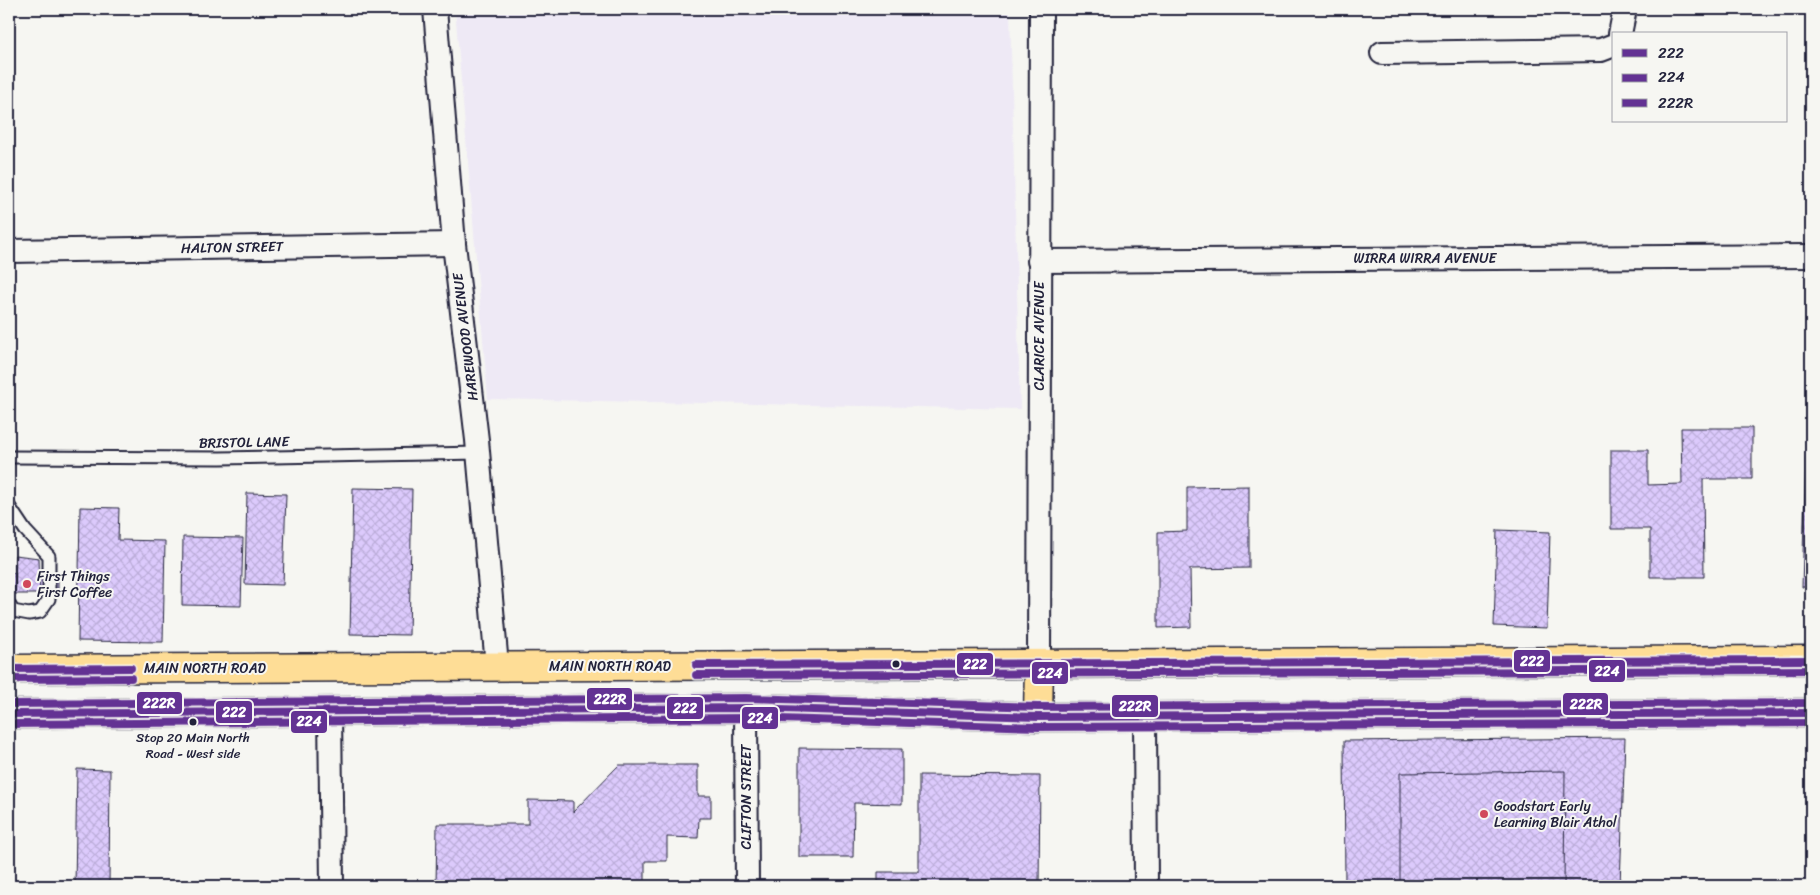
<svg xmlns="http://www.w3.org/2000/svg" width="1820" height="895" viewBox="0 0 1820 895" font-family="Sriracha,sans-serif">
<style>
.built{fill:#eee9f5}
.building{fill:url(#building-cross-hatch);stroke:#22223b}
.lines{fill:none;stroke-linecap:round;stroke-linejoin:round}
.service-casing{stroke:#22223b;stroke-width:15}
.minor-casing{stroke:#22223b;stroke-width:26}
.trunk-casing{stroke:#22223b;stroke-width:31}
.service{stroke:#f6f6f2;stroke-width:11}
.minor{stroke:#f6f6f2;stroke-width:22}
.trunk{stroke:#fedd96;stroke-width:28}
.bus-1-casing{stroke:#f6f6f2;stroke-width:11}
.bus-2-casing{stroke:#f6f6f2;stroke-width:11}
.bus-3-casing{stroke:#f6f6f2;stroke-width:11}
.bus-1{stroke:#633293;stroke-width:8}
.bus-2{stroke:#633293;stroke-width:8}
.bus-3{stroke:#633293;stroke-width:8}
.poi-dot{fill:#d1495b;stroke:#f6f6f2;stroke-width:2}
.bus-dot{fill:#22223b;stroke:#f6f6f2;stroke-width:2}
.labels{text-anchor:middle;stroke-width:4;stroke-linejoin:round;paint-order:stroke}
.bus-label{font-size:13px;fill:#22223b;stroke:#f6f6f2}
.street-label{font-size:14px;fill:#22223b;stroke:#f6f6f2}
.poi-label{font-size:14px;fill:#22223b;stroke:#f6f6f2;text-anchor:start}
.line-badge{stroke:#f6f6f2;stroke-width:2}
.badge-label{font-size:14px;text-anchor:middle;font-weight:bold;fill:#fff}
</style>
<defs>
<pattern id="building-cross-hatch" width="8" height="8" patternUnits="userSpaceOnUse" patternTransform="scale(1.25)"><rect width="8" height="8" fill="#dccafc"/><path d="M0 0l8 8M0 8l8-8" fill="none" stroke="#bcadd9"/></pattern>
</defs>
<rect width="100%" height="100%" fill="#f6f6f2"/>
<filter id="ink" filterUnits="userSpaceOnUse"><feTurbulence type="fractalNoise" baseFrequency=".02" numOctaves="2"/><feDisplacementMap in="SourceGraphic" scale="10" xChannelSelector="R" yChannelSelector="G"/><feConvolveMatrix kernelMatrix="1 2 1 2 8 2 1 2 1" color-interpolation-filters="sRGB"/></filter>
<g filter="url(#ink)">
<polygon class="built" points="455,9 1010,9 1020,409 488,399"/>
<g class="building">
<polygon points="1681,428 1752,428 1752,479 1703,479 1704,577 1650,577 1650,529 1611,529 1611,450 1648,450 1648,485 1682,484"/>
<polygon points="1806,457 1811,457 1811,587 1802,587"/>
<polygon points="1249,486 1249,568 1190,569 1191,627 1158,628 1158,532 1187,531 1187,487"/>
<polygon points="353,488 412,489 409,635 350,634"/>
<polygon points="247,493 286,494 283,585 245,584"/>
<polygon points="80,507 119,508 118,540 165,541 163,642 78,641"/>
<polygon points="1497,530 1550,532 1547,628 1494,626"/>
<polygon points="183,537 243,538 241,606 182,605"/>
<polygon points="15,555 39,558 40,594 15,594"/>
<rect x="9" y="573" width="6" height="21"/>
<polygon points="39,573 58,573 58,594 40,594"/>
<polygon points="1625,738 1620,886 1345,886 1344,741"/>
<polygon points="1805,740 1811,740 1811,868 1810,868"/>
<polygon points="799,748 902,749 902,804 854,803 853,857 799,857"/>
<polygon points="619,765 698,765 698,796 711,796 711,818 699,818 698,838 667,837 667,861 645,861 645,886 436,886 437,824 528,824 528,800 573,801 573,812"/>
<polygon points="77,769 110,770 109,886 75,886"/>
<polygon points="1565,771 1564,886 1400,886 1400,773"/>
<polygon points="919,775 1040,776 1039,886 878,886 878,872 919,872"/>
</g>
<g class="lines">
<defs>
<g id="service">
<polyline points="9,457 220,458 479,453"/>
<polyline points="9,506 25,530 49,556 49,599 40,612 29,614 13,611 9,604"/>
</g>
<g id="minor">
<polyline points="435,9 454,244 477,440 497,666"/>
<polyline points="1620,34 1625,9"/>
<polyline points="1382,53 1601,50 1614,45"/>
<polyline points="9,251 454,244"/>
<polyline points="1039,261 1811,256"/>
<polyline points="1039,664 1041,9"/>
<polyline points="746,708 747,886"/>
<polyline points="330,711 332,886"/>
<polyline points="1145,717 1146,886"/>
</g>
<g id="trunk">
<polyline points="9,669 1811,660"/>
<polyline points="9,714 746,708 1038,717 1811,713"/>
<polyline points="1038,717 1039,664"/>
</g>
</defs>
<use href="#service" class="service-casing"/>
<use href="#minor" class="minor-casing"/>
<use href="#trunk" class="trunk-casing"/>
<use href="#service" class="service"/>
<use href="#minor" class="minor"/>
<use href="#trunk" class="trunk"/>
<defs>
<g id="bus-1">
<polyline points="696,665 1811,660"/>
<polyline points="9,669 131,668"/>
<polyline points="9,714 746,708 1038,717 1811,713"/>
</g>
<g id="bus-2">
<polyline points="696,675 1811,670"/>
<polyline points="9,679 131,678"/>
<polyline points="9,724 746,718 1038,727 1811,723"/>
</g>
<polyline id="bus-3" points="9,704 746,698 1038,707 1811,703"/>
</defs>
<use href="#bus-1" class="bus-1-casing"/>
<use href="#bus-2" class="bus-2-casing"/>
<use href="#bus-3" class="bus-3-casing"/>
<use href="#bus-1" class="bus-1"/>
<use href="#bus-2" class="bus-2"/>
<use href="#bus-3" class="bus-3"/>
</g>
</g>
<g class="poi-dot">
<circle cx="27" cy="584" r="5"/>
<circle cx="1484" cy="814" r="5"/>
</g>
<g class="bus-dot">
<circle cx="896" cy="664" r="4.5"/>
<circle cx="193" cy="722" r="4.5"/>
</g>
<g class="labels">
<g class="bus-label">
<text x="193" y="742">Stop 20 Main North<tspan x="193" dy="16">Road - West side</tspan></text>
</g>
<g class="street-label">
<text transform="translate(232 247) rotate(-1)" y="5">HALTON STREET</text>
<text x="1425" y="263">WIRRA WIRRA AVENUE</text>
<text transform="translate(1039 336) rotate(-90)" y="5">CLARICE AVENUE</text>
<text transform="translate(465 337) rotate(-97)" y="5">HAREWOOD AVENUE</text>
<text transform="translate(244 442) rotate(-1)" y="5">BRISTOL LANE</text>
<text x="610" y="671">MAIN NORTH ROAD</text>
<text x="205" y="673">MAIN NORTH ROAD</text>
<text transform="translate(746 797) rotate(-90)" y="5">CLIFTON STREET</text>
</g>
<g class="poi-label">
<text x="37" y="581">First Things<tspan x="37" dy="16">First Coffee</tspan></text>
<text x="1494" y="811">Goodstart Early<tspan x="1494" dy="16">Learning Blair Athol</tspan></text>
</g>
</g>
<g class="line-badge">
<rect x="1513" y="649" width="38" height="24" rx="5" fill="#633293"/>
<rect x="956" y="652" width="38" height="24" rx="5" fill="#633293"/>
<rect x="1588" y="659" width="38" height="24" rx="5" fill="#633293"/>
<rect x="1031" y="661" width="38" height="24" rx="5" fill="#633293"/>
<rect x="586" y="687" width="47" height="24" rx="5" fill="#633293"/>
<rect x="136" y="691" width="47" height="24" rx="5" fill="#633293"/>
<rect x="1562" y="692" width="47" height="24" rx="5" fill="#633293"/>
<rect x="1111" y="694" width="48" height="24" rx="5" fill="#633293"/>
<rect x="666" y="696" width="38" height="24" rx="5" fill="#633293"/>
<rect x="215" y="700" width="38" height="24" rx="5" fill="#633293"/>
<rect x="741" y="706" width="38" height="24" rx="5" fill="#633293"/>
<rect x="290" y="710" width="38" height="24" rx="5" fill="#633293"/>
</g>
<g class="badge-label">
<text x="1532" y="666">222</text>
<text x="975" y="669">222</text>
<text x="1607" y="676">224</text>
<text x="1050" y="678">224</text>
<text x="610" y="704">222R</text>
<text x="159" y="708">222R</text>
<text x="1586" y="709">222R</text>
<text x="1135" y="711">222R</text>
<text x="685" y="713">222</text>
<text x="234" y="717">222</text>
<text x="760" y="723">224</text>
<text x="309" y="726">224</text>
</g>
<rect width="1820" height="895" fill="none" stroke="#f6f6f2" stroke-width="30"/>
<rect x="15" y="15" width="1790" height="865" fill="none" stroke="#22223b" stroke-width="2" filter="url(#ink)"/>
<rect x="1612" y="32" width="175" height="90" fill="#f6f6f2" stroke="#a1a1a9"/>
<rect x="1622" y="49" width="25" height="8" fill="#633293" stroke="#a1a1a9"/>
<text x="1658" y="58" font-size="15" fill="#22223b">222</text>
<rect x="1622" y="74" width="25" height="8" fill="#633293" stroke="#a1a1a9"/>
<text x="1658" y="82" font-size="15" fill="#22223b">224</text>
<rect x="1622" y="99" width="25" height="8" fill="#633293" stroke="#a1a1a9"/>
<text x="1658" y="108" font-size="15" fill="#22223b">222R</text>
</svg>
